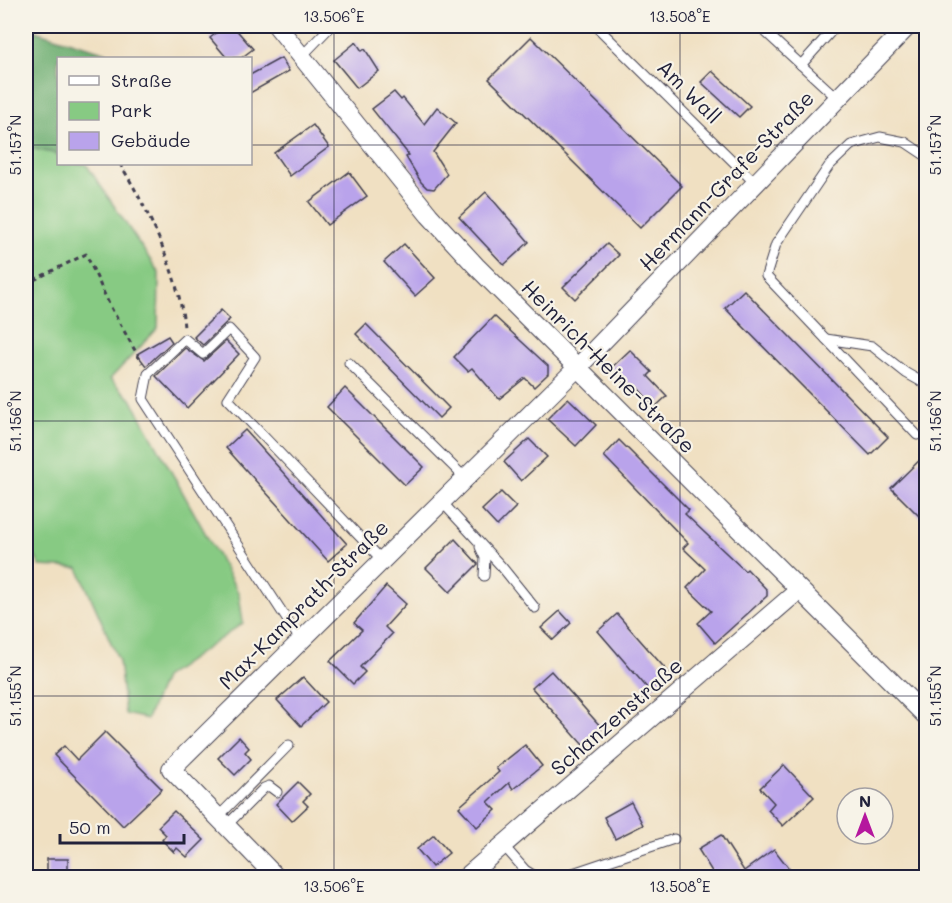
<svg xmlns="http://www.w3.org/2000/svg" width="952" height="903" viewBox="0 0 952 903" font-family="Mali,sans-serif">
<style>
.green{fill:#87ca83;stroke:#54765f;stroke-width:1.5}
.forest{fill:#6dae71;stroke:#486856;stroke-width:1.5}
.building{fill:#b9a3eb}
.lines{fill:none;stroke-linecap:round;stroke-linejoin:round}
.service-casing{stroke:#413e4f;stroke-width:11}
.minor-casing{stroke:#413e4f;stroke-width:20}
.path{stroke:#413e4f;stroke-width:3;stroke-dasharray:4.5 4.5;stroke-linecap:butt}
.service{stroke:#fff;stroke-width:9}
.minor{stroke:#fff;stroke-width:18}
.ticks{fill:none;stroke:#22223b;stroke-width:1.5;stroke-opacity:0.45}
.labels{text-anchor:middle;stroke-width:4.5;stroke-linejoin:round;paint-order:stroke}
.street-label{font-size:21px;fill:#22223b;stroke:#f7f3e8}
.neatline{fill:none;stroke:#22223b;stroke-width:2}
.ticks-label{font-size:15px;text-anchor:middle;fill:#22223b}
</style>
<rect width="100%" height="100%" fill="#f7f3e8"/>
<filter id="ink" filterUnits="userSpaceOnUse"><feTurbulence type="fractalNoise" baseFrequency=".0167" numOctaves="2"/><feDisplacementMap in="SourceGraphic" scale="12" xChannelSelector="R" yChannelSelector="G"/><feConvolveMatrix kernelMatrix="1 2 1 2 8 2 1 2 1" color-interpolation-filters="sRGB"/></filter>
<filter id="wash" filterUnits="userSpaceOnUse"><feTurbulence type="fractalNoise" baseFrequency=".008" numOctaves="4" result="noise"/><feDisplacementMap in="SourceGraphic" scale="24" xChannelSelector="R" yChannelSelector="G"/><feGaussianBlur stdDeviation="1.35" result="paint"/><feColorMatrix in="noise" values="0 0 0 0 0 0 0 0 0 0 0 0 0 0 0 0 0 1.4 0 .05"/><feComposite in="paint" operator="in"/></filter>
<g filter="url(#wash)">
<rect width="100%" height="100%" fill="#f0e0c2"/>
<polygon class="green" points="26,147 58,154 58,164 86,164 159,273 158,328 110,379 131,399 239,594 243,623 164,678 147,719 125,714 119,661 78,568 40,566 26,539"/>
<polygon class="forest" points="26,26 38,32 120,57 58,58 58,154 26,147"/>
<g id="blocks">
<g class="building">
<polygon points="225,26 233,26 253,49 241,58 227,58 210,38"/>
<polygon points="531,37 682,186 640,228 489,79"/>
<polygon points="356,42 362,51 365,49 379,71 357,88 334,60"/>
<polygon points="281,58 289,71 250,93 250,75"/>
<polygon points="712,71 750,106 739,117 701,82"/>
<polygon points="394,92 401,100 403,98 424,124 437,107 456,123 433,152 447,174 434,189 427,188 421,182 406,157 409,155 372,109"/>
<polygon points="313,125 329,147 290,176 274,153"/>
<polygon points="349,172 367,196 327,225 309,202"/>
<polygon points="486,192 529,242 504,265 459,217"/>
<polygon points="404,244 435,278 415,296 384,262"/>
<polygon points="607,244 619,255 575,299 563,287"/>
<polygon points="744,290 888,437 870,455 725,308"/>
<polygon points="221,310 230,319 203,345 194,337"/>
<polygon points="494,316 548,366 548,374 534,387 525,378 499,399 472,368 468,371 454,357"/>
<polygon points="366,324 449,408 439,418 356,334"/>
<polygon points="168,336 172,342 146,366 137,354"/>
<polygon points="226,341 239,354 187,408 156,376 185,348 204,361"/>
<polygon points="630,350 652,372 648,376 667,396 655,407 637,387 633,391 610,369"/>
<polygon points="345,388 424,467 405,485 327,407"/>
<polygon points="568,398 596,425 576,446 547,419"/>
<polygon points="245,430 347,544 328,561 226,448"/>
<polygon points="529,439 547,457 521,481 504,462"/>
<polygon points="619,440 689,510 685,514 745,571 747,569 767,590 767,596 715,643 698,623 711,611 687,588 705,569 683,548 688,543 604,456"/>
<polygon points="927,453 927,524 891,488"/>
<polygon points="501,492 516,507 497,526 482,510"/>
<polygon points="455,539 478,564 450,592 426,568"/>
<polygon points="386,586 406,604 385,627 392,634 360,667 365,672 353,684 330,661 362,630 354,623"/>
<polygon points="560,611 571,623 553,640 541,628"/>
<polygon points="617,614 669,673 649,690 598,631"/>
<polygon points="551,671 602,728 583,745 532,688"/>
<polygon points="303,677 326,702 301,726 277,700"/>
<polygon points="105,732 162,789 123,826 54,755 64,746 77,760"/>
<polygon points="239,737 249,748 245,752 251,759 235,775 218,758"/>
<polygon points="525,745 542,766 513,789 509,783 488,802 496,810 477,827 459,807 499,772 496,768"/>
<polygon points="784,765 814,797 783,826 768,810 774,803 760,788"/>
<polygon points="298,782 310,794 303,801 308,806 292,821 276,804"/>
<polygon points="631,802 643,825 615,839 604,817"/>
<polygon points="174,811 204,840 187,857 177,848 174,852 162,840 166,835 158,827"/>
<polygon points="434,835 449,853 432,867 417,849"/>
<polygon points="721,835 744,871 774,849 791,871 782,878 716,878 698,849"/>
<rect x="47" y="859" width="21" height="19"/>
</g>
</g>
</g>
<g filter="url(#ink)">
<use href="#blocks" fill-opacity="0" stroke="#413e4f" stroke-width="1.5"/>
<g class="lines">
<defs>
<g id="service">
<polyline points="596,26 756,184"/>
<polyline points="759,26 838,99"/>
<polyline points="302,56 331,26"/>
<polyline points="801,65 836,26"/>
<polyline points="826,339 872,346 906,373 922,382 926,379"/>
<polyline points="349,363 465,478"/>
<polyline points="917,435 766,276 776,244 829,166 851,145 880,137 905,142 926,156"/>
<polyline points="441,501 502,567 535,608"/>
<polyline points="480,547 485,558 484,576"/>
<polyline points="301,641 143,399 148,374 185,339 203,354 229,329 255,357 228,399 381,559"/>
<polyline points="219,816 289,745"/>
<polyline points="227,825 264,788 269,786 277,792"/>
<polyline points="503,845 525,870 538,878"/>
<polyline points="558,878 674,839"/>
</g>
<g id="minor">
<polyline points="277,26 429,215 476,266 926,716"/>
<polyline points="277,878 171,769 578,367 908,26"/>
<polyline points="465,878 799,590"/>
</g>
</defs>
<use href="#service" class="service-casing"/>
<use href="#minor" class="minor-casing"/>
<g class="path">
<path d="M120,164C146,205 182,280 184,329"/>
<polyline points="26,202 28,214 26,222"/>
<polyline points="26,284 86,254 109,304 142,363"/>
</g>
<use href="#service" class="service"/>
<use href="#minor" class="minor"/>
</g>
</g>
<path class="ticks" d="M334,26V878M680,26V878M26,145H58M250,145H926M26,421H926M26,696H926"/>
<g class="labels">
<g class="street-label">
<text transform="translate(689 92) rotate(45)" y="7">Am Wall</text>
<text transform="translate(727 181) rotate(-46)" y="7">Hermann-Grafe-Straße</text>
<text transform="translate(608 367) rotate(45)" y="7">Heinrich-Heine-Straße</text>
<text transform="translate(304 605) rotate(-45)" y="7">Max-Kamprath-Straße</text>
<text transform="translate(617 717) rotate(-41)" y="7">Schanzenstraße</text>
</g>
</g>
<rect width="952" height="903" fill="none" stroke="#f7f3e8" stroke-width="66"/>
<rect x="57" y="57" width="195" height="108" fill="#f7f3e8" stroke="#a29fa3" stroke-width="1.5"/>
<rect x="69" y="76" width="30" height="9" fill="#ffffff" stroke="#a29fa3" stroke-width="1.5"/>
<text x="111" y="87" font-size="18" fill="#22223b">Straße</text>
<rect x="69" y="102" width="30" height="18" fill="#87ca83" stroke="#a29fa3" stroke-width="1.5"/>
<text x="111" y="117" font-size="18" fill="#22223b">Park</text>
<rect x="69" y="132" width="30" height="18" fill="#b9a3eb" stroke="#a29fa3" stroke-width="1.5"/>
<text x="111" y="147" font-size="18" fill="#22223b">Gebäude</text>
<g transform="translate(865 816)"><circle r="28" fill="#f7f3e8" stroke="#a29fa3" stroke-width="1.5"/>
<path d="M0-4.5L10 22L0 15L-10 22Z" fill="#b5179e"/>
<text y="-9" font-size="16" font-weight="bold" text-anchor="middle" fill="#22223b">N</text>
</g>
<path d="M60 834v9h124v-9" fill="none" stroke="#22223b" stroke-width="3"/>
<text x="69" y="834" font-size="18" fill="#22223b" stroke="#f7f3e8" stroke-width="4.5" paint-order="stroke">50 m</text>
<rect x="33" y="33" width="886" height="837" class="neatline"/>
<g class="ticks-label">
<text x="334" y="22">13.506°E</text>
<text x="680" y="22">13.508°E</text>
<text transform="translate(16 145) rotate(-90)" y="5">51.157°N</text>
<text transform="translate(936 145) rotate(-90)" y="5">51.157°N</text>
<text transform="translate(16 421) rotate(-90)" y="5">51.156°N</text>
<text transform="translate(936 421) rotate(-90)" y="5">51.156°N</text>
<text transform="translate(16 696) rotate(-90)" y="5">51.155°N</text>
<text transform="translate(936 696) rotate(-90)" y="5">51.155°N</text>
<text x="334" y="892">13.506°E</text>
<text x="680" y="892">13.508°E</text>
</g>
</svg>
